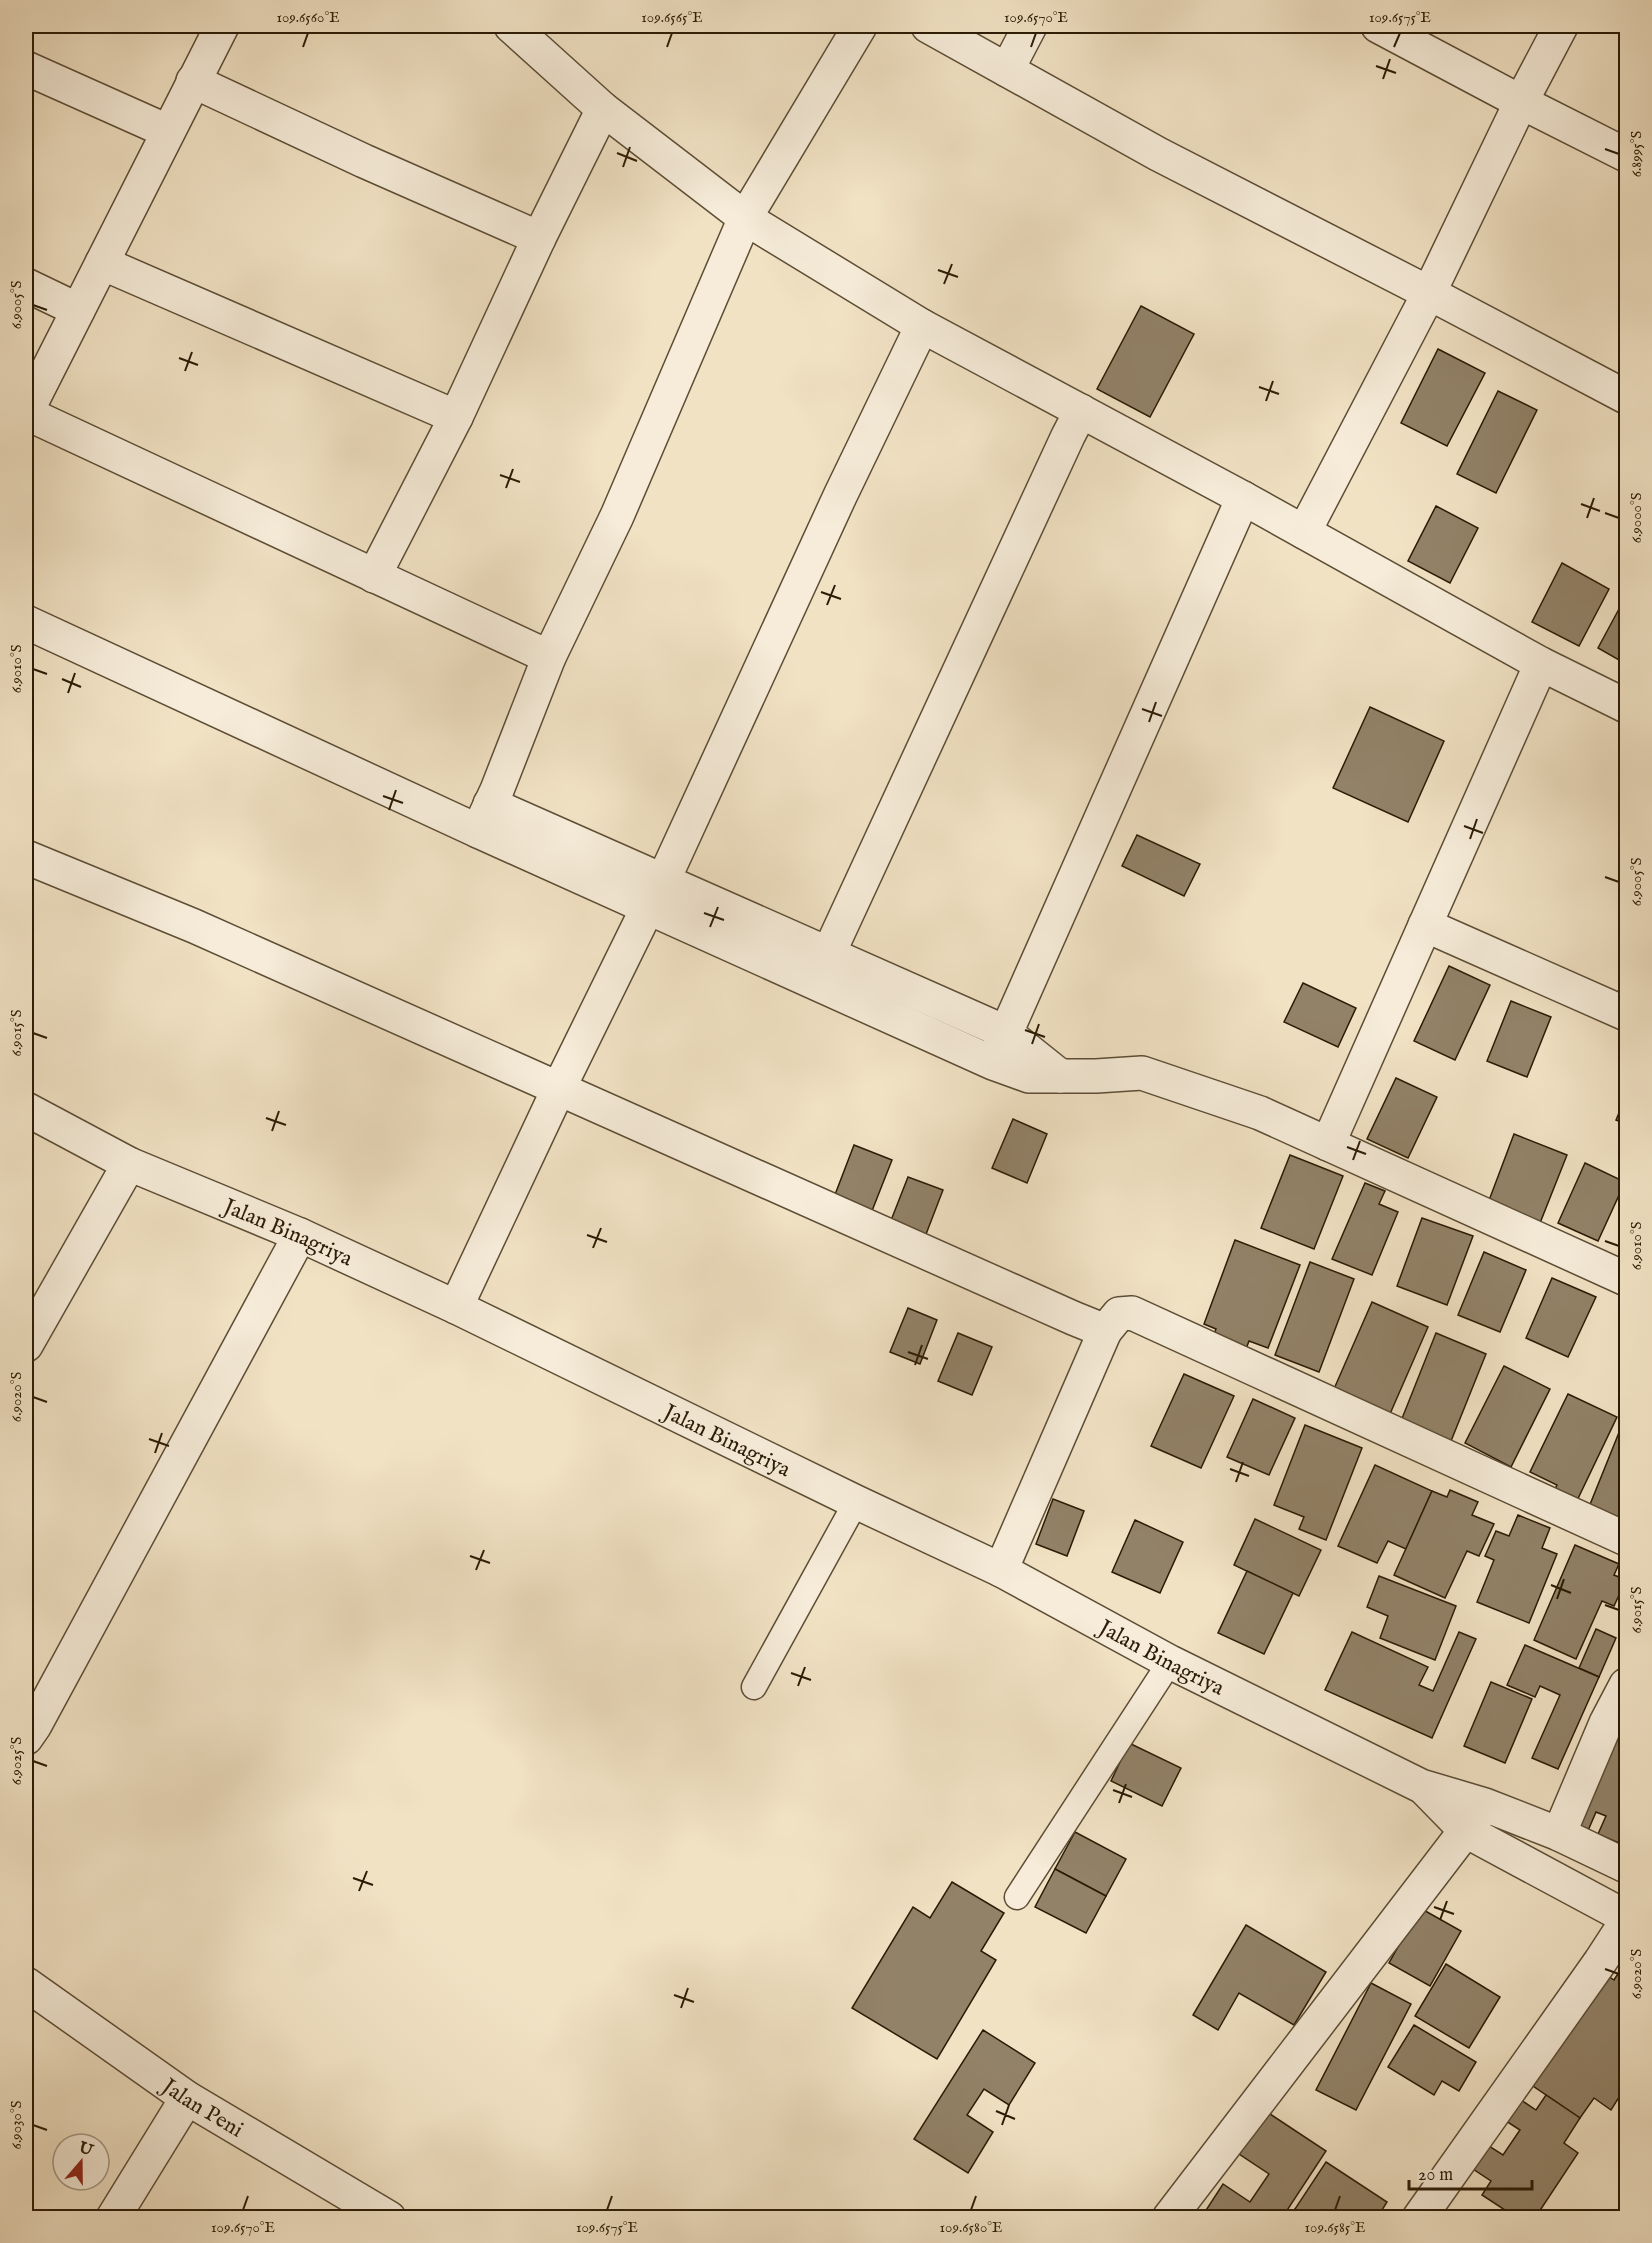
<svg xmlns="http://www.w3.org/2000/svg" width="1652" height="2243" viewBox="0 0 1652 2243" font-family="'IM FELL English',serif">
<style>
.building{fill:#928268;stroke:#2b1b05;stroke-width:1.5}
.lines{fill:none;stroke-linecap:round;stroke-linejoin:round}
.service-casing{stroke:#5c4d35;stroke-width:27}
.minor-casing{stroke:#5c4d35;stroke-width:36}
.tertiary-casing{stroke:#5c4d35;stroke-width:36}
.service{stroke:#f6ecd9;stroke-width:24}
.minor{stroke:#f6ecd9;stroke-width:33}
.tertiary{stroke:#f6ecd9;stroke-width:33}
.ticks{fill:none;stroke:#2b1b05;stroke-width:2}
.labels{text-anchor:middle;stroke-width:5;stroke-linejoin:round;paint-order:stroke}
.street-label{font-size:22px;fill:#2b1b05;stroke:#f6ecd9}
.neatline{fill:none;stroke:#2b1b05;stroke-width:2}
.ticks-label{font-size:15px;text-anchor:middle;fill:#2b1b05}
</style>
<rect width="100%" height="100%" fill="#f1e2c4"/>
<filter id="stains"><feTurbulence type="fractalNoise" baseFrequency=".00333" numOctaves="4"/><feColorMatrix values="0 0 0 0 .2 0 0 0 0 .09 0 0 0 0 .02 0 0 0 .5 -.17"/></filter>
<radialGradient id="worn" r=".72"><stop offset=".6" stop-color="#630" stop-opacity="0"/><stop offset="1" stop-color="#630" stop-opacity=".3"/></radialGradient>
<g class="building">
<polygon points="1141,306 1194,334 1150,417 1097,389"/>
<polygon points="1438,349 1485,373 1447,446 1401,423"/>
<polygon points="1498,391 1537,410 1496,493 1457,474"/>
<polygon points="1436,506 1478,528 1450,583 1408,561"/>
<polygon points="1562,563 1609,589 1579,646 1532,622"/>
<polygon points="1626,596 1626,664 1598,648"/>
<polygon points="1370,707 1444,741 1408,822 1333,788"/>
<polygon points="1137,835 1200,864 1184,896 1122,866"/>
<polygon points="1449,966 1490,985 1455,1060 1414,1041"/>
<polygon points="1303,983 1356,1008 1338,1047 1284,1022"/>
<polygon points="1511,1001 1551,1017 1527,1077 1487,1061"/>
<polygon points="1396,1078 1437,1097 1408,1158 1367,1139"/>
<polygon points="1626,1096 1626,1124 1616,1120"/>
<polygon points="1013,1119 1047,1134 1027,1183 992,1168"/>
<polygon points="1514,1134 1567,1155 1540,1223 1488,1203"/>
<polygon points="854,1145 892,1160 868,1221 831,1205"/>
<polygon points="1290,1155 1343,1176 1314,1249 1261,1228"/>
<polygon points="1585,1163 1625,1182 1598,1241 1558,1223"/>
<polygon points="908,1177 943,1190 923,1242 888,1228"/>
<polygon points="1365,1183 1385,1191 1379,1204 1398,1212 1372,1275 1332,1259"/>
<polygon points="1422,1218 1473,1236 1447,1305 1397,1286"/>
<polygon points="1235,1240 1300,1265 1268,1348 1249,1341 1246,1349 1213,1337 1216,1329 1204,1324"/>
<polygon points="1484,1252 1526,1270 1500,1332 1458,1315"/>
<polygon points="1310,1262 1354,1279 1319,1372 1275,1355"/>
<polygon points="1552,1278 1596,1297 1568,1357 1526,1338"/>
<polygon points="1372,1302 1428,1327 1386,1423 1330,1398"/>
<polygon points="908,1308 937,1320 920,1364 890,1352"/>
<polygon points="958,1333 992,1347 972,1395 938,1381"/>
<polygon points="1436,1333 1486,1354 1449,1446 1399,1426"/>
<polygon points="1504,1366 1550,1389 1511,1467 1465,1443"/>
<polygon points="1184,1374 1234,1396 1201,1468 1151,1446"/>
<polygon points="1568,1394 1617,1417 1572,1511 1549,1500 1557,1485 1530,1472"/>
<polygon points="1253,1399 1295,1418 1269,1475 1227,1457"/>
<polygon points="1305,1425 1362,1448 1326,1540 1299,1529 1304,1517 1274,1505"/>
<polygon points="1620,1430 1626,1433 1626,1533 1589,1507"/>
<polygon points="1375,1465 1432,1491 1406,1549 1388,1541 1377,1563 1338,1546"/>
<polygon points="1450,1490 1478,1502 1472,1515 1494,1524 1479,1556 1467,1551 1445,1598 1394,1575 1432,1491 1447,1497"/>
<polygon points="1053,1499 1084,1511 1067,1556 1036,1544"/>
<polygon points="1518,1515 1550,1528 1542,1548 1557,1554 1529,1623 1477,1602 1494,1560 1485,1556 1496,1531 1509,1536"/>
<polygon points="1255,1519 1321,1550 1299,1596 1234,1565"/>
<polygon points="1135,1520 1183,1542 1160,1593 1112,1572"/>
<polygon points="1575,1545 1619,1564 1614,1575 1626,1580 1614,1606 1602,1601 1576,1659 1534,1640"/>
<polygon points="1247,1571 1293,1593 1264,1654 1218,1633"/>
<polygon points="1379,1576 1456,1606 1435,1660 1380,1638 1388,1616 1367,1607"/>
<polygon points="1596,1629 1616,1638 1599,1677 1579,1668"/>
<polygon points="1352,1632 1428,1667 1419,1685 1433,1691 1459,1632 1476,1639 1432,1738 1325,1690"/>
<polygon points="1525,1645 1599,1677 1558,1769 1532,1758 1560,1695 1540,1686 1535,1697 1507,1685"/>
<polygon points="1491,1682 1532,1699 1505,1763 1464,1746"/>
<polygon points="1626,1712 1626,1846 1598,1834 1606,1816 1596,1812 1587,1833 1566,1824"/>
<polygon points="1129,1743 1181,1768 1162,1806 1111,1781"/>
<polygon points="1075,1832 1126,1859 1106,1896 1055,1869"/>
<polygon points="1055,1869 1106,1896 1086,1933 1035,1907"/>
<polygon points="952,1882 1004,1913 981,1951 996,1960 937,2059 852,2008 913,1907 930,1918"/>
<polygon points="1420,1908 1461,1931 1430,1986 1389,1963"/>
<polygon points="1246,1925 1326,1972 1294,2025 1239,1993 1218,2030 1193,2015"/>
<polygon points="1626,1961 1626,2086 1611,2110 1594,2098 1580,2118 1533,2086 1549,2063 1538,2056 1605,1974 1614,1980"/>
<polygon points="1446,1964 1500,1997 1469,2048 1415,2016"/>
<polygon points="1371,1983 1411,2004 1356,2110 1316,2090"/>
<polygon points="1414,2025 1476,2062 1459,2091 1442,2081 1434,2095 1388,2067"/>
<polygon points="983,2030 1035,2063 1009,2105 984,2089 967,2115 993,2132 968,2173 914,2139"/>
<polygon points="1546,2095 1580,2118 1564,2143 1578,2153 1535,2218 1517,2218 1482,2195 1491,2181 1473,2169 1489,2146 1503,2155 1520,2130 1503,2119 1518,2098 1536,2110"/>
<polygon points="1267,2112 1326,2151 1282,2218 1201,2218 1223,2184 1250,2202 1269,2174 1239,2154"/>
<polygon points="1326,2162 1387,2202 1377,2218 1307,2218 1295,2209"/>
<polygon points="1295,2209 1307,2218 1290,2218"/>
</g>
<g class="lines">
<defs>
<g id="service">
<polyline points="754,1687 856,1502"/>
<polyline points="1017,1897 1170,1662"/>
</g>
<g id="minor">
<polyline points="511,26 603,109 745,218 922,326 1243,498 1541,664 1626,706"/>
<polyline points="928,26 1158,154 1429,293 1626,397"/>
<polyline points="1378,26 1521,102 1626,155"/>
<polyline points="26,68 167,131"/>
<polyline points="1007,70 1030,26"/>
<polyline points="193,81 364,161 539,238"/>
<polyline points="102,263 456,417"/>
<polyline points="26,285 78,310"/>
<polyline points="26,413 549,657"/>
<polyline points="26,413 222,26"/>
<polyline points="1304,532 1429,293 1521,102 1561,26"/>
<polyline points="374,576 456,417 539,238 603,109"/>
<polyline points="26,622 478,831 497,790 549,657 617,516 745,218 860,26"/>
<polyline points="490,804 1005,1032 1060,1076"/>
<polyline points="478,831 993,1063 1029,1076 1096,1076 1142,1073 1260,1113 1626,1279"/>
<polyline points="26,857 194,926 1073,1318 1105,1331 1119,1314 1132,1313 1626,1539"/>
<polyline points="1425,925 1626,1014"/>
<polyline points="820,972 1068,436 1081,411"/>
<polyline points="997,1053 1243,498"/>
<polyline points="1328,1144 1541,664"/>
<polyline points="456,1307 559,1088 648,907 663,881 840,496 922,326"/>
<polyline points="26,1345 129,1164"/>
<polyline points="1001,1570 1105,1331"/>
<polyline points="26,1738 35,1725 300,1235"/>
<polyline points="1559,1834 1606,1723 1626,1685"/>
<path id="s1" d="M26,1984L187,2098L389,2218"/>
<polyline points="113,2218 187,2098"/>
<polyline points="1169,2218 1482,1809"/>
<polyline points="1419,2218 1600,1962 1626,1922"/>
</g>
<g id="tertiary">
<path id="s2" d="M26,1109L129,1164L300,1235L456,1307L856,1502L1001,1570L1170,1662L1421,1786L1485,1805L1559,1834L1626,1866"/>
<polyline points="1425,1789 1466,1831 1626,1917"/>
</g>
</defs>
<use href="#service" class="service-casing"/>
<use href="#minor" class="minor-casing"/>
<use href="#tertiary" class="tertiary-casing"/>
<use href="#service" class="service"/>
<use href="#minor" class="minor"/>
<use href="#tertiary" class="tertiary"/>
</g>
<path class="ticks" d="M303,47L308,33M667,47L672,33M1031,47L1036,33M1394,47L1400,33M1376,66L1396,73M1383,79L1390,59M1605,149L1619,154M617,153L637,161M623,167L630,147M938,270L958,277M944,284L952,264M33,305L47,310M179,358L198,365M185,371L192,352M1259,387L1279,394M1266,401L1273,381M500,475L520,482M506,488L513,469M1581,504L1600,511M1605,513L1619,518M1587,518L1594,498M821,592L841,599M827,605L835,585M33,669L47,674M62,679L81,687M68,693L75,673M1142,709L1162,716M1149,722L1156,702M383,796L403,803M389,810L396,790M1464,826L1483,833M1470,839L1477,819M1605,877L1619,882M704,913L724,920M710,927L718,907M1025,1030L1045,1037M33,1033L47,1038M1032,1044L1039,1024M266,1118L286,1125M272,1131L279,1111M1347,1147L1366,1154M1353,1160L1360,1141M587,1235L607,1242M1605,1241L1619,1246M593,1248L601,1228M908,1352L928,1359M915,1365L922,1345M33,1397L47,1402M149,1439L169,1446M155,1453L162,1433M1230,1469L1249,1476M1236,1482L1243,1462M470,1556L490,1563M476,1570L484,1550M1551,1585L1571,1593M1557,1599L1564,1579M1605,1605L1619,1610M791,1673L811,1680M798,1686L805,1667M33,1761L47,1766M1113,1790L1132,1797M1119,1803L1126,1784M353,1878L373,1885M359,1891L367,1871M1434,1907L1454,1914M1440,1920L1447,1901M1605,1969L1619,1974M674,1995L694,2002M681,2008L688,1988M996,2111L1015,2119M33,2125L47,2130M1002,2125L1009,2105M243,2210L248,2196M607,2210L612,2196M971,2210L976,2196M1335,2210L1340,2196"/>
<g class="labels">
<g class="street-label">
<text dy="8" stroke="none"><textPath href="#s2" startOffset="290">Jalan Binagriya</textPath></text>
<text dy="8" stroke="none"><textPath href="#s2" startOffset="776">Jalan Binagriya</textPath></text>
<text dy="8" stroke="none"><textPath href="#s2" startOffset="1262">Jalan Binagriya</textPath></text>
<text dy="8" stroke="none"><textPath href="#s1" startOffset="216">Jalan Peni</textPath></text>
</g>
</g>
<rect width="1652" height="2243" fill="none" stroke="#f1e2c4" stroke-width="66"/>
<g transform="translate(81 2162) rotate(20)"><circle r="28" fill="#f6ecd9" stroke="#a59884" stroke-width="1.5"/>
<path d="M0-4.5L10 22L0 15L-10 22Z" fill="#8f2418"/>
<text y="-9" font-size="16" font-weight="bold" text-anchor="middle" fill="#2b1b05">U</text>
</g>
<path d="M1409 2180v9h123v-9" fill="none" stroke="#2b1b05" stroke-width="3"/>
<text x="1418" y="2180" font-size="18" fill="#2b1b05" stroke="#f6ecd9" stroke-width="4.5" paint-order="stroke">20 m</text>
<rect x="33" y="33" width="1586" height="2177" class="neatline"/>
<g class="ticks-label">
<text x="308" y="22">109.6560°E</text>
<text x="672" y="22">109.6565°E</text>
<text x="1036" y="22">109.6570°E</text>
<text x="1400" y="22">109.6575°E</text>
<text transform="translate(1636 154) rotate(-90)" y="5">6.8995°S</text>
<text transform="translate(16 305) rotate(-90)" y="5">6.9005°S</text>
<text transform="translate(1636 518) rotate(-90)" y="5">6.9000°S</text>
<text transform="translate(16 669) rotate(-90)" y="5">6.9010°S</text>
<text transform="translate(1636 882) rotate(-90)" y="5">6.9005°S</text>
<text transform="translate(16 1033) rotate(-90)" y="5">6.9015°S</text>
<text transform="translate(1636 1246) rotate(-90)" y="5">6.9010°S</text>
<text transform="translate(16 1397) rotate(-90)" y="5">6.9020°S</text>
<text transform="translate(1636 1610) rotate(-90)" y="5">6.9015°S</text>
<text transform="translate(16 1761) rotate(-90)" y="5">6.9025°S</text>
<text transform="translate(1636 1974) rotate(-90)" y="5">6.9020°S</text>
<text transform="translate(16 2125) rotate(-90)" y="5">6.9030°S</text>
<text x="243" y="2232">109.6570°E</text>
<text x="607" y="2232">109.6575°E</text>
<text x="971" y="2232">109.6580°E</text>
<text x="1335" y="2232">109.6585°E</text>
</g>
<rect width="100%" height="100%" filter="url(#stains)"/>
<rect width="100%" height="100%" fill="url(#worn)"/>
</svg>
